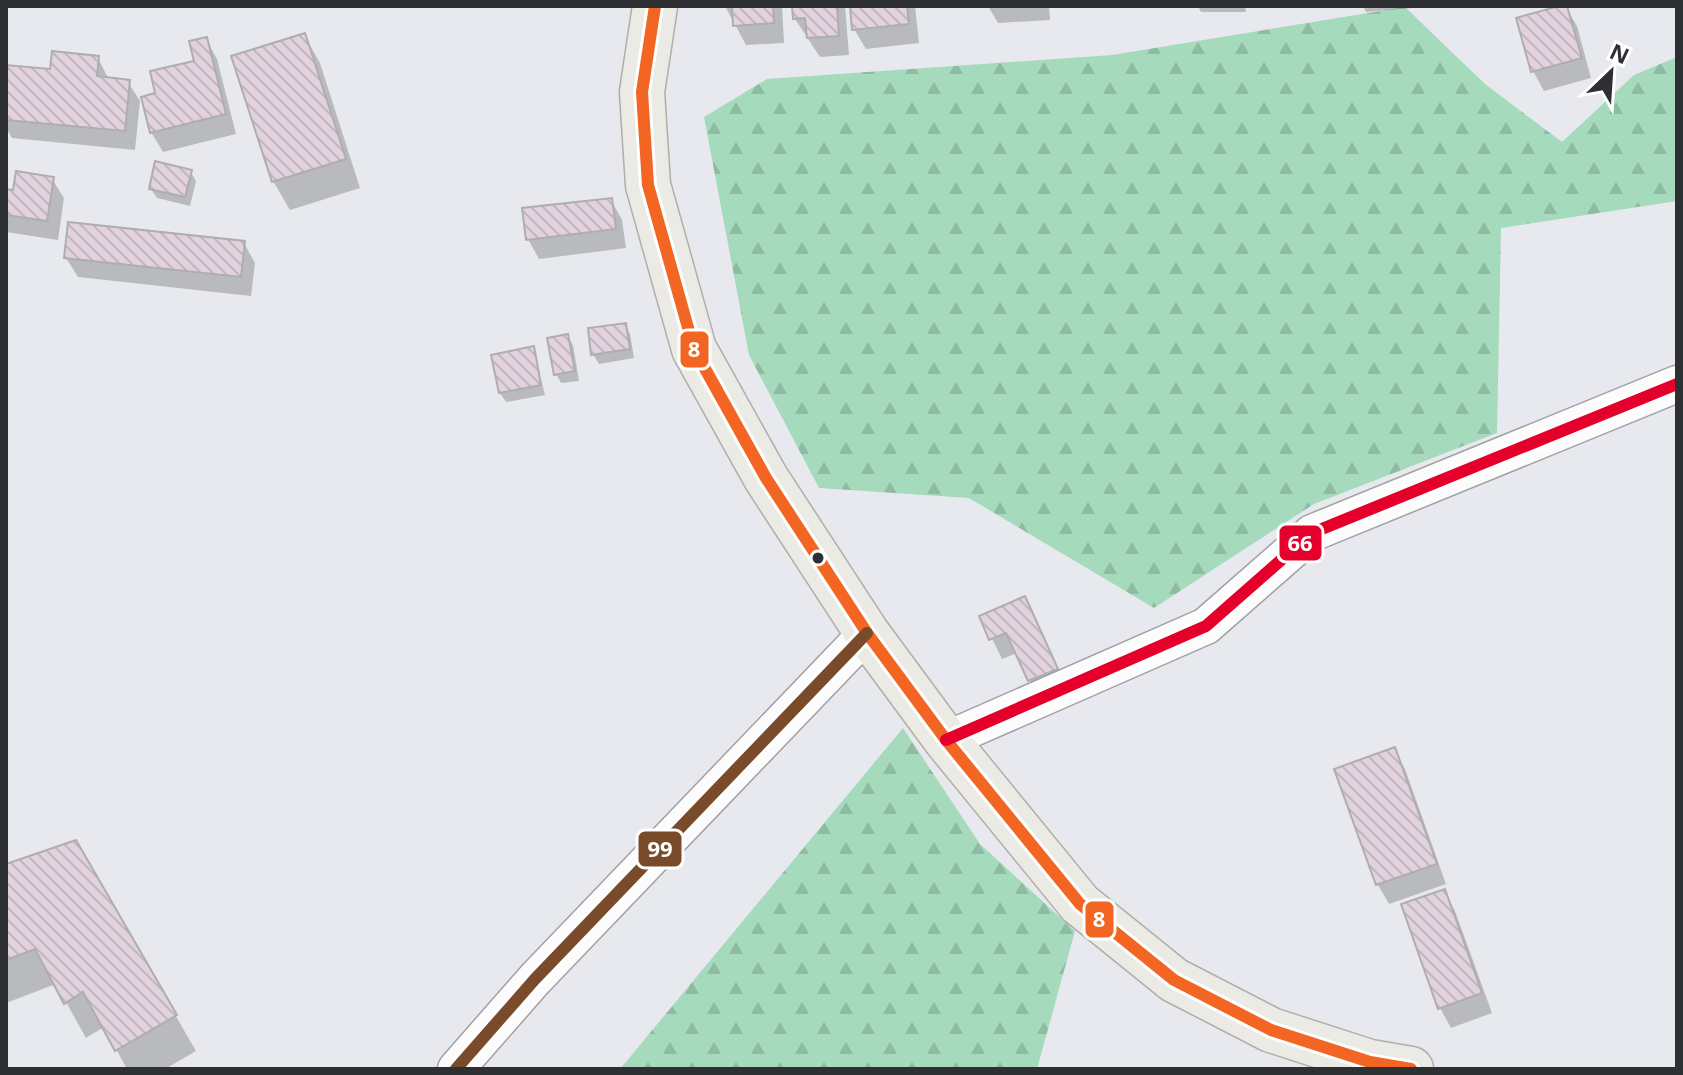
<svg xmlns="http://www.w3.org/2000/svg" width="1683" height="1075" viewBox="0 0 1683 1075" font-family="'Noto Sans',sans-serif">
<style>
.forest{fill:url(#forest-firs)}
.shadow{fill:#0003}
.building{fill:url(#building-back-hatch);stroke:#aeadb0;stroke-width:2}
.lines{fill:none;stroke-linecap:round;stroke-linejoin:round}
.street-casing{stroke:#a0a1a4;stroke-width:39}
.primary-casing{stroke:#b0aea6;stroke-width:47}
.street{stroke:#fcfcfc;stroke-width:36}
.primary{stroke:#ebeae5;stroke-width:44}
.bus-1-casing{stroke:#fff;stroke-width:18}
.bus-2-casing{stroke:#fff;stroke-width:18}
.bus-3-casing{stroke:#fff;stroke-width:18}
.bus-1{stroke:#f26522;stroke-width:12}
.bus-2{stroke:#7a4b2a;stroke-width:12}
.bus-3{stroke:#e4002b;stroke-width:12}
.bus-dot{fill:#2e2f32;stroke:#fff;stroke-width:3}
.line-badge{stroke:#fff;stroke-width:3}
.badge-label{font-size:22px;text-anchor:middle;font-weight:bold;fill:#fff}
</style>
<defs>
<pattern id="forest-firs" width="22" height="20" patternUnits="userSpaceOnUse" patternTransform="scale(2)"><rect width="22" height="20" fill="#a6dabc"/><path d="M5 1l3.5 6h-7zM16 11l3.5 6h-7z" fill="#8fbba2"/></pattern>
<pattern id="building-back-hatch" width="6" height="6" patternUnits="userSpaceOnUse" patternTransform="scale(2)"><rect width="6" height="6" fill="#e2d2de"/><path d="M-1 5l2 2M0 0l6 6M5-1l2 2" fill="none" stroke="#c2b5bf"/></pattern>
</defs>
<rect width="100%" height="100%" fill="#e8e9ee"/>
<g class="forest">
<polygon points="1405,7 1485,84 1562,142 1634,75 1677,57 1677,201 1501,228 1497,433 1314,504 1154,608 969,498 819,488 749,355 704,117 767,79 1112,55"/>
<polygon points="903,728 980,844 1075,931 1037,1069 620,1069"/>
</g>
<g class="shadow">
<polygon points="725,6 782,6 784,43 746,45"/>
<polygon points="794,6 845,6 849,55 820,57 795,19"/>
<polygon points="852,6 915,6 919,43 866,49 854,29"/>
<polygon points="988,6 1049,6 1050,20 998,23"/>
<polygon points="1198,6 1245,6 1246,12 1201,12"/>
<polygon points="1363,6 1437,6 1366,12"/>
<polygon points="1565,6 1577,26 1591,78 1544,91 1533,71"/>
<polygon points="304,35 320,63 360,188 290,210 273,181"/>
<polygon points="206,39 217,59 236,134 163,152 151,132 158,95 196,63"/>
<polygon points="98,58 109,80 128,82 140,101 135,150 12,138 6,128 6,67 52,71"/>
<polygon points="190,171 196,181 190,206 157,198 151,189"/>
<polygon points="52,179 64,198 58,240 6,232 6,191 15,192"/>
<polygon points="611,200 622,220 626,248 539,259 528,239"/>
<polygon points="244,243 255,263 251,296 78,277 66,258"/>
<polygon points="625,325 630,334 634,358 599,364 593,354"/>
<polygon points="567,336 573,345 579,381 561,383 556,374"/>
<polygon points="533,349 545,395 506,402 500,393"/>
<polygon points="1025,599 1067,689 1041,700 1017,653 1002,659 982,618"/>
<polygon points="1394,750 1405,769 1446,884 1389,904 1378,885 1337,770"/>
<polygon points="75,842 196,1051 165,1069 127,1069 104,1027 86,1038 56,984 6,1003 6,866"/>
<polygon points="1444,891 1455,911 1492,1013 1451,1028 1440,1008"/>
</g>
<g class="building">
<polygon points="732,6 773,6 774,23 733,26"/>
<polygon points="792,6 837,6 839,36 807,38 805,18 793,19"/>
<polygon points="850,6 907,6 909,24 852,30"/>
<polygon points="1559,6 1567,6 1582,58 1531,72 1516,18"/>
<polygon points="305,33 346,159 272,182 231,56"/>
<polygon points="207,37 226,114 150,133 141,97 155,93 150,71 194,61 189,41"/>
<polygon points="52,51 99,56 97,76 130,80 125,131 6,120 6,65 50,69"/>
<polygon points="155,161 192,170 185,197 149,189"/>
<polygon points="16,171 54,177 47,221 6,215 6,189 13,190"/>
<polygon points="612,198 616,229 526,240 522,208"/>
<polygon points="68,222 245,241 241,277 64,258"/>
<polygon points="626,323 630,349 591,355 588,328"/>
<polygon points="568,334 575,371 554,375 547,338"/>
<polygon points="534,346 541,385 499,393 491,355"/>
<polygon points="1025,596 1058,669 1028,681 1006,633 989,640 979,616"/>
<polygon points="1395,747 1437,864 1376,885 1334,769"/>
<polygon points="76,840 177,1015 115,1051 83,992 64,1004 35,949 6,960 6,864"/>
<polygon points="1445,889 1482,993 1438,1009 1401,904"/>
</g>
<g class="lines">
<defs>
<g id="street">
<polyline points="946,740 1206,626 1312,533 1677,384"/>
<polyline points="456,1069 535,979 867,633"/>
</g>
<polyline id="primary" points="655,6 642,92 648,185 694,349 766,478 867,633 946,740 1080,904 1174,980 1271,1030 1370,1062 1411,1069"/>
</defs>
<use href="#street" class="street-casing"/>
<use href="#primary" class="primary-casing"/>
<use href="#street" class="street"/>
<use href="#primary" class="primary"/>
<defs>
<polyline id="bus-1" points="655,6 642,92 648,185 694,349 766,478 867,633 946,740 1080,904 1174,980 1271,1030 1370,1062 1411,1069"/>
<polyline id="bus-2" points="456,1069 535,979 867,633"/>
<polyline id="bus-3" points="946,740 1206,626 1312,533 1677,384"/>
</defs>
<use href="#bus-1" class="bus-1-casing"/>
<use href="#bus-2" class="bus-2-casing"/>
<use href="#bus-3" class="bus-3-casing"/>
<use href="#bus-1" class="bus-1"/>
<use href="#bus-2" class="bus-2"/>
<use href="#bus-3" class="bus-3"/>
</g>
<circle class="bus-dot" cx="818" cy="558" r="7"/>
<g class="line-badge">
<rect x="679" y="330" width="31" height="39" rx="8" fill="#f26522"/>
<rect x="1278" y="524" width="45" height="38" rx="8" fill="#e4002b"/>
<rect x="637" y="830" width="46" height="38" rx="8" fill="#7a4b2a"/>
<rect x="1084" y="900" width="31" height="39" rx="8" fill="#f26522"/>
</g>
<g class="badge-label">
<text x="694" y="357">8</text>
<text x="1300" y="551">66</text>
<text x="660" y="857">99</text>
<text x="1099" y="927">8</text>
</g>
<rect width="1683" height="1075" fill="none" stroke="#2e2f32" stroke-width="16"/>
<g transform="translate(1611 72) rotate(25)" stroke="#ffffff" stroke-width="6" paint-order="stroke">
<path d="M0-6L14 30L0 20L-14 30Z" fill="#2e2f32"/>
<text y="-12" font-size="22" font-weight="bold" text-anchor="middle" fill="#2e2f32">N</text>
</g>
</svg>
